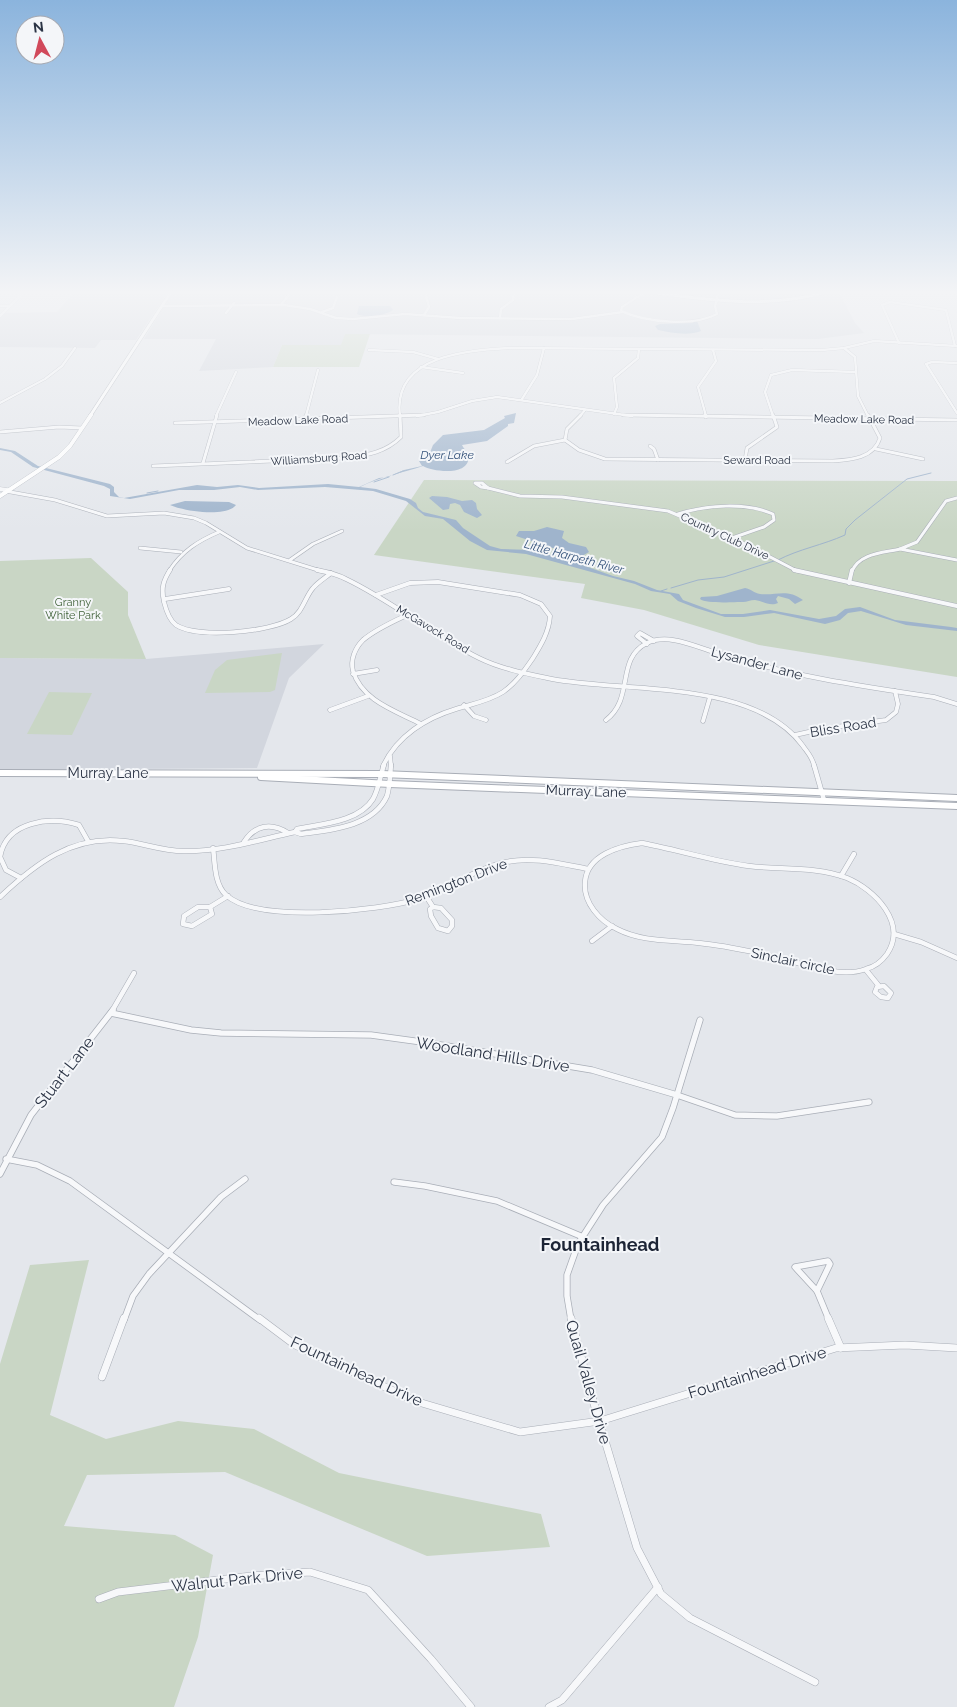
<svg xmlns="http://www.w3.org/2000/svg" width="957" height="1707" viewBox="0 0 957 1707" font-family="Raleway,sans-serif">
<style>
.built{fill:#d2d6de}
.green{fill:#c9d6c5}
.water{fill:#9fb4cc}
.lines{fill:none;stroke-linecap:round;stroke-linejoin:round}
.stream{stroke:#9fb4cc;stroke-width:1}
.minor-far5-casing{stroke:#a9aeb7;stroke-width:3}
.minor-far4-casing{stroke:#a9aeb7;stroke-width:4}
.minor-far3-casing{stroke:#a9aeb7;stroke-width:5}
.minor-far2-casing{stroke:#a9aeb7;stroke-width:5.5}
.minor-far1-casing{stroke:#a9aeb7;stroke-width:7}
.minor-casing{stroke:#a9aeb7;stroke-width:8}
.tertiary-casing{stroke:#a9aeb7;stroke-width:4.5}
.secondary-far2-casing{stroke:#a9aeb7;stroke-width:4}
.secondary-far1-casing{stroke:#a9aeb7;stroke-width:4.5}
.secondary-casing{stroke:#a9aeb7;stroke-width:8}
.minor-far5{stroke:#f7f8fa;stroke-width:2.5}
.minor-far4{stroke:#f7f8fa;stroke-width:3}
.minor-far3{stroke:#f7f8fa;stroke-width:4}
.minor-far2{stroke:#f7f8fa;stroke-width:4.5}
.minor-far1{stroke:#f7f8fa;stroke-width:5.5}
.minor{stroke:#f7f8fa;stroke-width:7}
.tertiary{stroke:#f7f8fa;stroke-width:4}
.secondary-far2{stroke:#fff;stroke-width:3}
.secondary-far1{stroke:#fff;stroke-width:4}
.secondary{stroke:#fff;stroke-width:6}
.labels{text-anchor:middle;stroke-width:4;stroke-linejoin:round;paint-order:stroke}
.far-street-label{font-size:11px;fill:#2b3445;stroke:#f4f6f9}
.far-park-label{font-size:11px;fill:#3f6138;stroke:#f4f6f9}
.far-water-label{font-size:12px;font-style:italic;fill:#34527a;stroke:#f4f6f9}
.street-label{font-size:14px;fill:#2b3445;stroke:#f4f6f9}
.near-street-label{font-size:16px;fill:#2b3445;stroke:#f4f6f9}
.near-neighbourhood-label{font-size:18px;font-weight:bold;fill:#1d2536;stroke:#f4f6f9}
</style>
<rect width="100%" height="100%" fill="#e4e7ec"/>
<g class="built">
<polygon points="75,292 168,292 136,340 101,340 95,348 0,347 0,316 3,313 57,312"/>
<polygon points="173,292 836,292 841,296 855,323 864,333 818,339 345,334 342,345 282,345 273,367 199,371 216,339 144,339"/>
<polygon points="324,644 289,678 257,768 0,770 0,658 146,659"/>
</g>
<g class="green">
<polygon points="345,334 370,334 359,367 273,367 282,345 341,345"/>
<polygon points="424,480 957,481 957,677 759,645 644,610 581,598 585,584 374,555"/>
<polygon points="91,558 128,592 128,615 146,659 0,658 0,561"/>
<polygon points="282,653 275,690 270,692 205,693 215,670 227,660"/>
<polygon points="49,692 92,693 72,735 27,734"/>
<polygon points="89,1260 50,1415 106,1439 178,1421 254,1429 339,1473 541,1514 550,1547 427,1556 225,1472 87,1475 64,1526 175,1535 213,1555 198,1637 174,1707 0,1707 0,1364 30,1265"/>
</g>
<g class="water">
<path d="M359,306H390L393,310C385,316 365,318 357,314Z"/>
<path d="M694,321H697L701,331C689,336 671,333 658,330L655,326L660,324L693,323Z"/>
<path d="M516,413L514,423L508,424V426L487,441L462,445C463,448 467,451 468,454C473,477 433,472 423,466C403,473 379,477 360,487L376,489L410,499L416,503L418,508L423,512L456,520L463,528L490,546L501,549L531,550L571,561L613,576L634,581L657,590L679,594L683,600L721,614H743L770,610L819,619L836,616L845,609L860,607L895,620L951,627L957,628V631L906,625L861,611L848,613L840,620L825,624L774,613L744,617H725L696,608L678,601L670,594L651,591L635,584L526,554L487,550L470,541L443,519L425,516L406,501L373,491L325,487L258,490L240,487L214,490H179L130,499L110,496V489L104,486L33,467L11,452L0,450V448L15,451L38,466L110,484L114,487V492L119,497L124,498L197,485L217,487L238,485L259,488L328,484L359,487L379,478L388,477L404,470L422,466L419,461L429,455L433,445L443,435L484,430L505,418L504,416Z"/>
<polygon points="432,496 447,497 462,501 472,500 476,503 477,509 482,515 477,518 464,512 460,505 455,503 450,504 449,509 443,510 429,498"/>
<path d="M185,501L229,502L236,505C226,518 183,511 170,505Z"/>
<polygon points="547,527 564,531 562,538 569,543 586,547 589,552 582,556 577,556 516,536 519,531 534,531"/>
<path d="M745,588C751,589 754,593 760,594C776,596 787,588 803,600L795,604L789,599L778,596L776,599L778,603C770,607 763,601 755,600C750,600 747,602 743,602C734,602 706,604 700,599L701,597L717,596Z"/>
</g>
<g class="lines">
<g class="stream">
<polyline points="393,475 403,471"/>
<polyline points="89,480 97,482"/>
<polyline points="374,482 389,477"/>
<polyline points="147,493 158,491"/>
<path d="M778,560C799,549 823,545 845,535L846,529L855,520L907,479L931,473"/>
<polyline points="671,588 698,580 724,577 774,561"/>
<polyline points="661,591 667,589"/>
</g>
<defs>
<g id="minor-far5">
<path d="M645,292L622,307L621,311C645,322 693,327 717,314L715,306L717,299"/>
<polyline points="717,297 718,292"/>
<polyline points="281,305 291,292"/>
<polyline points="0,306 9,306"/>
<polyline points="162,306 284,305 310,309 336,318 353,319 405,314 460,318 572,319 623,312"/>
<polyline points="322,312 333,308 337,297"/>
<polyline points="226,313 234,303"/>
<polyline points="424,315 429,307 425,292"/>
<polyline points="0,316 24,292"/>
<polyline points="500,318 501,309 513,300 514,292"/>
<polyline points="899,343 882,305 890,302 946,310 955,346"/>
<polyline points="844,348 855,357 858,396 868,416"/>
<polyline points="369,350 413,352 438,359"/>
<polyline points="957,363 932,362 926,364 957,413"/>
<polyline points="421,367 463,373"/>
<polyline points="522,399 537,375 544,348"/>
<polyline points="0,403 45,379 62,366 75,348"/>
<polyline points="614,414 617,407 614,378 638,358 639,349"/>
<polyline points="216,416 236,372"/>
<polyline points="306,416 318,370"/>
<path d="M400,416C392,355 468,350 511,348L822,350L844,348L874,341L957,346"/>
<polyline points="417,416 438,412 472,401 497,397 632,416"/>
<polyline points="580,416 585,410"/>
<polyline points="706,416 698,387 716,361 713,350"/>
<polyline points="773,416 765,392 771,375 792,370 856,372"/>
</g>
<g id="minor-far4">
<path d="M581,415L567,429L565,440L579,450L605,459L833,461C851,460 874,458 880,438L868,415"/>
<polyline points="623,415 957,420"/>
<polyline points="705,415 706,417"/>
<polyline points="305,420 306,415"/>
<polyline points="175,423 424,415"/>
<polyline points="0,432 59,427 82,428"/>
<polyline points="650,446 654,449 658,460"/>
<polyline points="876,449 923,459"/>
<polyline points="745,460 747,448 777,427 773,415"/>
<polyline points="507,462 534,446 565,440"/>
<polyline points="203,463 217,415"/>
<path d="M153,466L348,458C368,455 386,452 401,437L400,415"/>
<polygon points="475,483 482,483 488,488 481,487"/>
<polyline points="488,488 520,496 562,497 668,511 747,545 797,571"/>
<polyline points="5,491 55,500 107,516 164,513 194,518 206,523 247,548 321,571"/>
<polyline points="957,498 946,501 917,542 900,549 957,560"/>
<path d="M678,514C706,505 746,502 773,514L774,520L764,527L732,538"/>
<polyline points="140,548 181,552"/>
<polyline points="290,560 313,544 342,531"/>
<path d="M169,571C182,551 198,541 219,532"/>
<path d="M852,571C860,553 883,553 900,549"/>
</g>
<g id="minor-far3">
<path d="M170,570C163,581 161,588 164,602C166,610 169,620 176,625C198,639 270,632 291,619C303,612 305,597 313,588C318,582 325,578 331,573"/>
<path d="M317,570C327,572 337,574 346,579C392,601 433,635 479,658C501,669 528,674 552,679C627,693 754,679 803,746C808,753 813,758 814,766"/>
<polyline points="794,570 957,606"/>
<polyline points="849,583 852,570"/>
<path d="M376,595L410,583L438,582L520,595L541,604L550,616C549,632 541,645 533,658C524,671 516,683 503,692C489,701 472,704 456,709C426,718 397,736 383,766"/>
<polyline points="165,599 229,589"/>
<path d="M407,615C392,622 376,629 363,640C355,648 350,660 353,671C362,701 396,711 421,724"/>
<polyline points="647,644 637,636 640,633 654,641"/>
<polyline points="353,674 377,670"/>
<polyline points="464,705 474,716 486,720"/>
<polyline points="330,710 368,696"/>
<path d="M606,720C635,698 615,659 647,643C668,633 694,646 714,652C786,675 859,686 934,697L957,704"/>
<polyline points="703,721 710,697"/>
<polyline points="795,735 822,729 886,720 896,712 898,704 895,691"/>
<polyline points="390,756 391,766"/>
</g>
<g id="minor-far2">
<path d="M384,765C380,776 379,788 373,799C359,822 321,824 297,829L295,832L301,834C330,830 373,827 387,796C390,786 390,774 391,765"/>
<polyline points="814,765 824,800"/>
<path d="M244,842C255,825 271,822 288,833"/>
<path d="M642,843C678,850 713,861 749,866C781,870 816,866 847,878C874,889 908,923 887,954C882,961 874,967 866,969C855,973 843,973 832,971C807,968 783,957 758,953C739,949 719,945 699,943C671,940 642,942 617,929C600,921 583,903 585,882C587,855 619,846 642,843Z"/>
<path d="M213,848C215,862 214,884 226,895C258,924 379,911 418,899C448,889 475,869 506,862C533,856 561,864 588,869"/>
<polyline points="841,876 854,854"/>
<path d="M21,878L6,870L0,857C6,821 50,816 79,825L88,841"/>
<polyline points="426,896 433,907"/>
<path d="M0,897C35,864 72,835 123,841C143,843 162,851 183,851C221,852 258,840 295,832"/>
<polygon points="198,907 210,907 212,914 192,926 183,924 184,916"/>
<polyline points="210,907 228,896"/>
<polygon points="433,907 441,908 452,920 452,926 448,931 438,928 431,916 430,909"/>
<polyline points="894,934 921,942 957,958"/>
<polyline points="592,941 612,926"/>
<polyline points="866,970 879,986"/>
<polygon points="884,986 891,993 888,998 881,997 875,992 877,987"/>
<polyline points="112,1011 134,973"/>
</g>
<g id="minor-far1">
<polyline points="111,1013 191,1030 221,1033 371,1035 429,1043 592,1070 677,1095 735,1115 777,1116 869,1102"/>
<polyline points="6,1159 37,1165 70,1181 260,1320"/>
<polyline points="0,1174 31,1115 113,1010"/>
<polyline points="394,1182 425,1186 497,1201 583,1237"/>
<polygon points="828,1261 830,1264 817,1291 795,1267"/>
<polyline points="817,1291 829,1320"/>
<polyline points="124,1320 133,1296 149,1274 221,1197 245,1179"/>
<polyline points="571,1320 567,1296 567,1275 578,1244 603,1205 662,1137 673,1108 700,1020"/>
</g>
<g id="minor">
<polyline points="259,1318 295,1345 415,1401 520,1432 600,1421 836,1348 905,1345 957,1348"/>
<polyline points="571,1318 589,1387 637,1548 661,1594 690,1618 815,1682"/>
<polyline points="828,1318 841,1348"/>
<polyline points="102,1377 124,1318"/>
<polyline points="99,1599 118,1592 251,1576 310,1572 368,1590 431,1659 471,1707"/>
<polyline points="549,1707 562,1700 658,1587"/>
</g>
<polyline id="tertiary" points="0,489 7,490"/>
<g id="secondary-far2">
<path d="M649,292C707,300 768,309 826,292"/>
<polyline points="90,416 171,292"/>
</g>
<polyline id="secondary-far1" points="0,496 59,457 70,446 91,415"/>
<g id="secondary">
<polyline points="0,773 382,774 957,798"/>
<polyline points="261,777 390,784 957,806"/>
</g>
</defs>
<use href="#minor-far5" class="minor-far5-casing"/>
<use href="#minor-far4" class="minor-far4-casing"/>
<use href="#minor-far3" class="minor-far3-casing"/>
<use href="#minor-far2" class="minor-far2-casing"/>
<use href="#minor-far1" class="minor-far1-casing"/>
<use href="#minor" class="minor-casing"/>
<use href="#tertiary" class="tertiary-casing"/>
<use href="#secondary-far2" class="secondary-far2-casing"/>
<use href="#secondary-far1" class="secondary-far1-casing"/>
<use href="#secondary" class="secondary-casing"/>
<use href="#minor-far5" class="minor-far5"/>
<use href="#minor-far4" class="minor-far4"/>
<use href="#minor-far3" class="minor-far3"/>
<use href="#minor-far2" class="minor-far2"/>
<use href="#minor-far1" class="minor-far1"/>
<use href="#minor" class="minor"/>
<use href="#tertiary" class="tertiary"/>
<use href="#secondary-far2" class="secondary-far2"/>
<use href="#secondary-far1" class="secondary-far1"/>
<use href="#secondary" class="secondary"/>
</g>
<linearGradient id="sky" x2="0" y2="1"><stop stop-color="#8bb4dd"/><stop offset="0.55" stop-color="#f3f4f6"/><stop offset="1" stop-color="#f3f4f6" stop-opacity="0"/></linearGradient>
<rect width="957" height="531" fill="url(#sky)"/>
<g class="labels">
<g class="far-street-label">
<text transform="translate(864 419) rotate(1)" y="4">Meadow Lake Road</text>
<text transform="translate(298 420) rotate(-2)" y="4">Meadow Lake Road</text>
<text transform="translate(319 458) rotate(-4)" y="4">Williamsburg Road</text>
<text x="757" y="464">Seward Road</text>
<text transform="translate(725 536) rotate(25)" y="4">Country Club Drive</text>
<text transform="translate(433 629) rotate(31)" y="4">McGavock Road</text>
</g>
<g class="far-park-label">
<text x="73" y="606">Granny<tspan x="73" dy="13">White Park</tspan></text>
</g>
<g class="far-water-label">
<text x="447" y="459">Dyer Lake</text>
<text transform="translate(574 557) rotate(15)" y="4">Little Harpeth River</text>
</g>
<g class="street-label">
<text transform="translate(757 663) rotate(15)" y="5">Lysander Lane</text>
<text transform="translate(843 727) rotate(-9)" y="5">Bliss Road</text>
<text x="108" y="778">Murray Lane</text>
<text transform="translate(586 791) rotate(2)" y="5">Murray Lane</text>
<text transform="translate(456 882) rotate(-21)" y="5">Remington Drive</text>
<text transform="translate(793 961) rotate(12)" y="5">Sinclair circle</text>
</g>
<g class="near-street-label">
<text transform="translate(493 1054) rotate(9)" y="6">Woodland Hills Drive</text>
<text transform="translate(64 1072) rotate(-52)" y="6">Stuart Lane</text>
<text transform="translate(357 1371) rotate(25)" y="6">Fountainhead Drive</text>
<text transform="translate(757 1372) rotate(-17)" y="6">Fountainhead Drive</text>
<text transform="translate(589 1382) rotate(74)" y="6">Quail Valley Drive</text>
<text transform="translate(237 1579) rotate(-6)" y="6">Walnut Park Drive</text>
</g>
<g class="near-neighbourhood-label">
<text x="600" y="1251">Fountainhead</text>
</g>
</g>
<g transform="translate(40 40) rotate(353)"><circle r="24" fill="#f4f6f9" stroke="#a4a8b1"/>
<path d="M0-4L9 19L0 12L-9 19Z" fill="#d1495b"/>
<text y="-8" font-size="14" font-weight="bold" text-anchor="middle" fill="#2b3445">N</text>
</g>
</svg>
